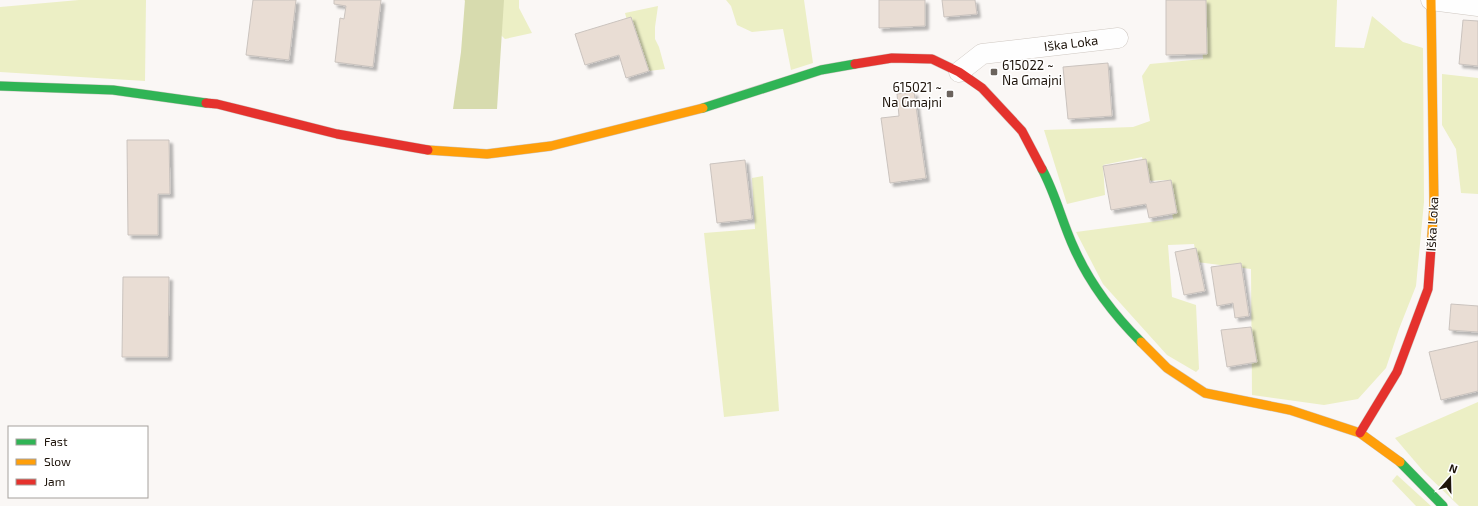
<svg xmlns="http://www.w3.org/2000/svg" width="1478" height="506" viewBox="0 0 1478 506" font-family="'Exo 2',sans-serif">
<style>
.green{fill:#ecefc5}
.forest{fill:#d7dbae}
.building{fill:#e9ddd4;stroke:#cac3be;filter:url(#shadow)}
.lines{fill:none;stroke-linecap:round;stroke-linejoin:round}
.street-casing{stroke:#cfc8c2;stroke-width:21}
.fast-casing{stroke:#cfc8c2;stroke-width:10}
.slow-casing{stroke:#cfc8c2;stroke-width:10}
.jam-casing{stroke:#cfc8c2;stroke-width:10}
.street{stroke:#fefefe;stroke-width:20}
.fast{stroke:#30b455;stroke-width:9}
.slow{stroke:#ff9f0a;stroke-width:9}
.jam{stroke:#e5322d;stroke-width:9}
.poi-dot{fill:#6b635d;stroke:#fff;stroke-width:1.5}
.labels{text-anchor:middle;stroke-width:3;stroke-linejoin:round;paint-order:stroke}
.street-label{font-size:13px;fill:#1e140b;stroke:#fff}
.poi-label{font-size:13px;fill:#1e140b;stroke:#fff;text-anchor:start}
</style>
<defs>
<filter id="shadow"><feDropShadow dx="3.5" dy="3.5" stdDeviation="1" flood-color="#0004"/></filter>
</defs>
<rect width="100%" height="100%" fill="#faf7f5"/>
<g class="green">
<polygon points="79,0 146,0 145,81 0,72 0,7"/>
<polygon points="464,0 519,0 519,8 532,33 505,39"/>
<polygon points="726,0 804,0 813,63 791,70 783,29 752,32 737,25 731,6"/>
<polygon points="1199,0 1337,0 1335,47 1364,48 1372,16 1403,42 1423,48 1424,202 1416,286 1399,329 1386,368 1358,399 1324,405 1252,395 1251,269 1197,262 1194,244 1168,245 1172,297 1196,305 1199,369 1196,372 1167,355 1103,284 1076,232 1173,219 1167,180 1147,181 1142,157 1103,165 1105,195 1067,204 1044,130 1133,127 1150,121 1142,76 1150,64 1203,59"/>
<polygon points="658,6 655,27 655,39 659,47 665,69 641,72 625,13"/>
<polygon points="1442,74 1478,78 1478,194 1461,193 1456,149 1442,125"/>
<polygon points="763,176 779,411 724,417 704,233 755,229 752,178"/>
<polygon points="1478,402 1478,506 1459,506 1424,472 1395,438"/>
<polygon points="1397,475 1431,506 1416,506 1392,481"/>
</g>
<polygon class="forest" points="465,0 504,0 497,109 453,109 461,52"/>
<g class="building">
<polygon points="253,0 296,0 289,60 246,55"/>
<polygon points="334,0 381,0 373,67 335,62 340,18 344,19 346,6 334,4"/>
<polygon points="879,0 925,0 925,26 879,28"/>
<polygon points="942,0 975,0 977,14 944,17"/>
<polygon points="1166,0 1206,0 1207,54 1166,55"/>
<polygon points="631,17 649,71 626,78 619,55 585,65 575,34"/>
<polygon points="1463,20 1478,21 1478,66 1459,64"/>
<polygon points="1108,63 1112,116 1068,119 1063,67"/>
<polygon points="914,92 926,178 890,183 881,118 899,116 897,94"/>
<polygon points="127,140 169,140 170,194 158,194 158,235 128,235"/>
<polygon points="1146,159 1150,183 1171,180 1177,213 1149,218 1146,204 1111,210 1103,166"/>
<polygon points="745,160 752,219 717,223 710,164"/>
<polygon points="1196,248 1205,291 1184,295 1175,252"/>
<polygon points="1241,263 1249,316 1235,318 1233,303 1217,306 1211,267"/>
<polygon points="123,277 169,277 168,357 122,357"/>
<polygon points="1451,304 1478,306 1478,332 1449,330"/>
<polygon points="1251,327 1257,362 1227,367 1221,330"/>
<polygon points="1478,341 1478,391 1441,400 1429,352"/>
</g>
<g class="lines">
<defs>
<g id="street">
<polyline points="1431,0 1478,6"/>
<polyline points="959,72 982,54 1118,38"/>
</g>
<g id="fast">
<polyline points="0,86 113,90 206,103"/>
<polyline points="703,108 821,70 855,64"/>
<path d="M1042,169C1056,195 1062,222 1074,248C1089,282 1115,316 1141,342"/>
<polyline points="1400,462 1443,506"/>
</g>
<g id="slow">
<polyline points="428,150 487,154 551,146 703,108"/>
<polyline points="1431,248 1434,205 1431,0"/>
<polyline points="1141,342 1167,368 1205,393 1290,410 1360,433 1400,462"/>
</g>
<g id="jam">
<polyline points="855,64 892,58 932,59 959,72 982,88 1022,131 1042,169"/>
<polyline points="206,103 217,104 337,134 428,150"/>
<polyline points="1360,433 1397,372 1428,289 1431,248"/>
</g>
</defs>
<use href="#street" class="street-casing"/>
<use href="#fast" class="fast-casing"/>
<use href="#slow" class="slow-casing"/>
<use href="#jam" class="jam-casing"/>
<use href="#street" class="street"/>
<use href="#fast" class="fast"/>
<use href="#slow" class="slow"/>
<use href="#jam" class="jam"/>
</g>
<g class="poi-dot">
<rect x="990" y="68" width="8" height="8" rx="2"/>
<rect x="946" y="90" width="8" height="8" rx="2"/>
</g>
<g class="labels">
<g class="street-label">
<text transform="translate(1071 43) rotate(-7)" y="5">Iška Loka</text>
<text transform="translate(1432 224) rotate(-87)" y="5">Iška Loka</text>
</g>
<g class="poi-label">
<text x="1002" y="70">615022 ~<tspan x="1002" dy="15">Na Gmajni</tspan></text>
<text x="942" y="92" text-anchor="end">615021 ~<tspan x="942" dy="15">Na Gmajni</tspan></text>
</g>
</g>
<rect x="8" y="426" width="140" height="72" fill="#ffffff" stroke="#a5a19d"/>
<rect x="16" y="439" width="20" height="6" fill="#30b455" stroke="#a5a19d"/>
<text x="44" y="446" font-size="12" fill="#1e140b">Fast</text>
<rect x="16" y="459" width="20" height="6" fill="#ff9f0a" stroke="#a5a19d"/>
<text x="44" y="466" font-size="12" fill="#1e140b">Slow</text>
<rect x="16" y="479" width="20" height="6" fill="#e5322d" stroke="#a5a19d"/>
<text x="44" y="486" font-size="12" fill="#1e140b">Jam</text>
<g transform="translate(1450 478) rotate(20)" stroke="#ffffff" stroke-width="3" paint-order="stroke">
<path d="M0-3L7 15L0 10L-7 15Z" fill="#1e140b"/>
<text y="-6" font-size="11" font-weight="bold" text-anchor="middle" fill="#1e140b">N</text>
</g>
</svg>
